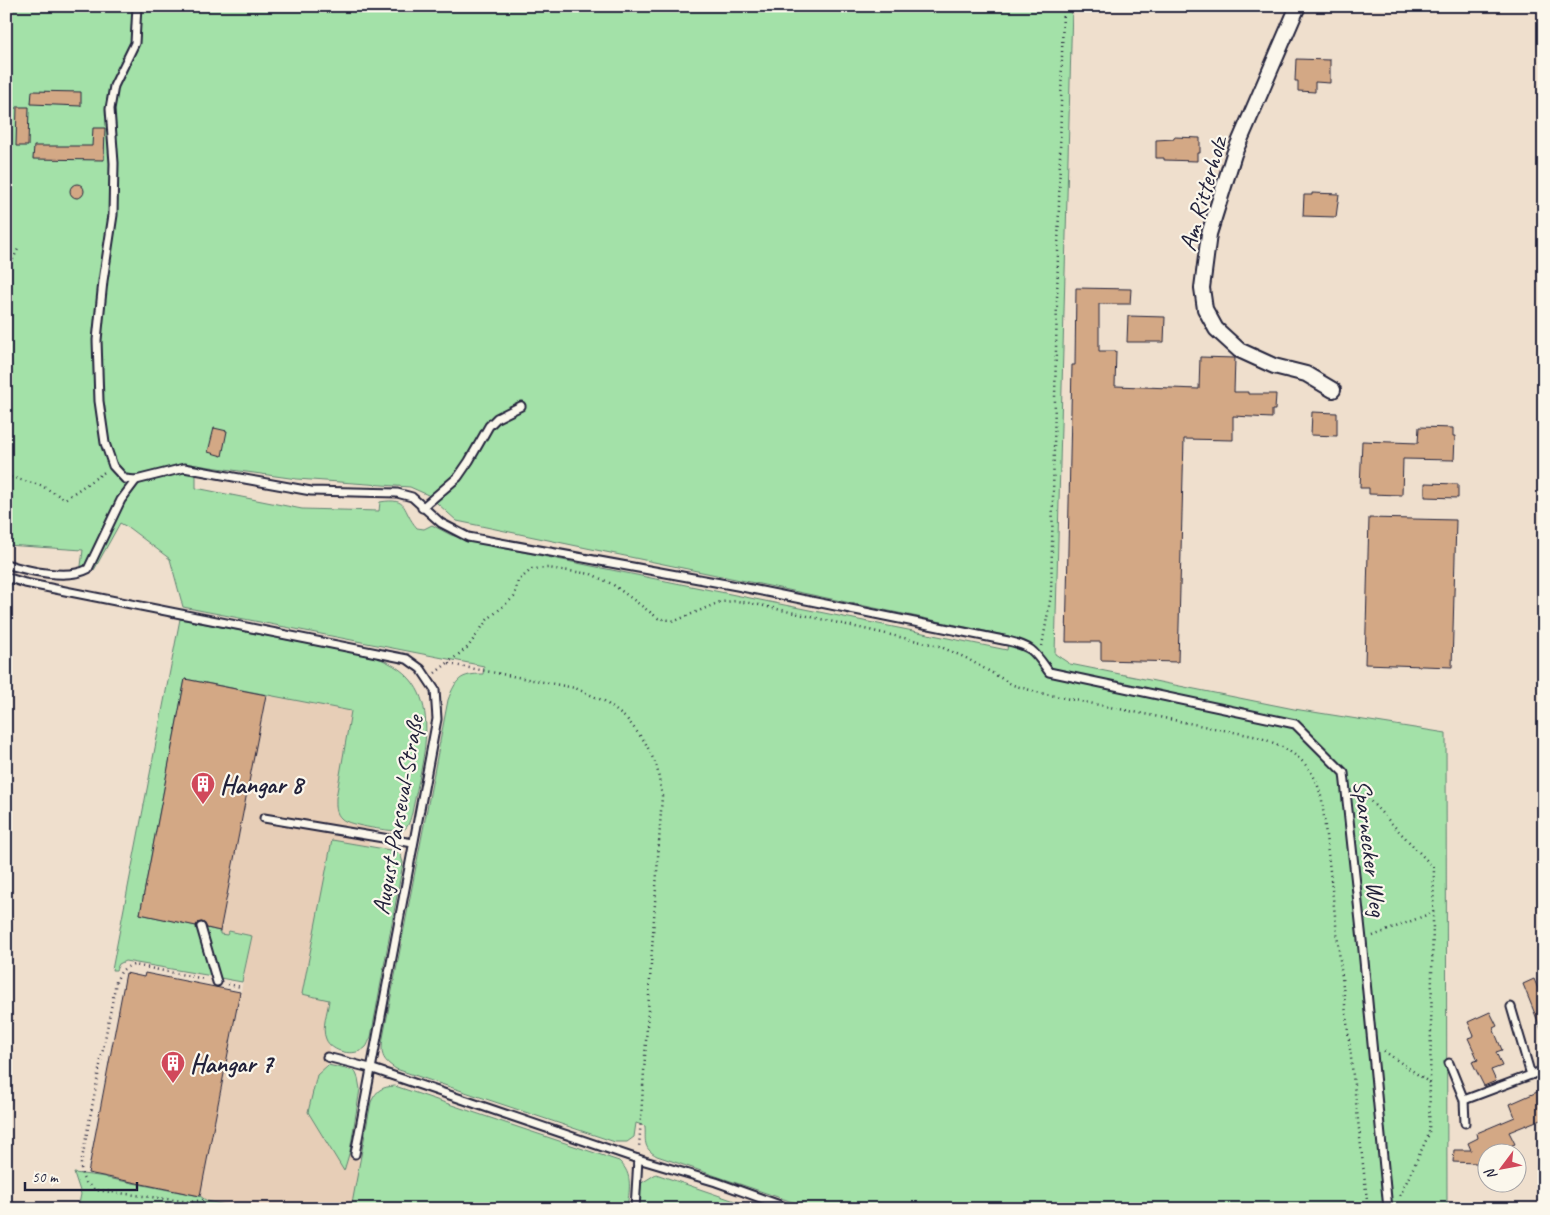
<svg xmlns="http://www.w3.org/2000/svg" width="1550" height="1215" viewBox="0 0 1550 1215" font-family="Caveat,sans-serif">
<style>
.built{fill:#e7ceb7}
.green{fill:#a3e1a8;stroke:#628272;fill-rule:evenodd}
.building{fill:#d3a885;stroke:#22223b}
.lines{fill:none;stroke-linecap:round;stroke-linejoin:round}
.lane-casing{stroke:#22223b;stroke-width:11}
.street-casing{stroke:#22223b;stroke-width:18}
.path{stroke:#22223b;stroke-width:2.5;stroke-dasharray:1 4;stroke-linecap:butt}
.lane{stroke:#fbf7ec;stroke-width:7}
.street{stroke:#fbf7ec;stroke-width:14}
.labels{text-anchor:middle;stroke-width:4.5;stroke-linejoin:round;paint-order:stroke}
.street-label{font-size:25px;fill:#22223b;stroke:#fbf7ec}
.poi-label{font-size:25px;font-weight:bold;fill:#22223b;stroke:#fbf7ec;text-anchor:start}
</style>
<rect width="100%" height="100%" fill="#efdfcd"/>
<filter id="ink" filterUnits="userSpaceOnUse"><feTurbulence type="fractalNoise" baseFrequency=".02" numOctaves="2"/><feDisplacementMap in="SourceGraphic" scale="10" xChannelSelector="R" yChannelSelector="G"/><feConvolveMatrix kernelMatrix="1 2 1 2 8 2 1 2 1" color-interpolation-filters="sRGB"/></filter>
<g filter="url(#ink)">
<polygon class="built" points="266,695 352,711 336,798 354,824 373,827 368,846 332,841 339,997 320,1095 387,1209 78,1209 81,1194 74,1173 107,1177 107,1178 200,1196 252,936 229,931 228,935 220,934"/>
<g class="green">
<path d="M6,6H1072L1055,654L1070,664L1294,709L1446,733L1447,1209H813L657,1156C642,1148 646,1140 645,1126L636,1123L634,1137L627,1142H615L396,1069C381,1059 381,1054 383,1038L448,700C456,679 460,674 483,674L484,666L183,607L170,559L129,528L120,523L94,570L80,574L83,550L6,545ZM196,465L297,479L410,487L428,495L457,521L1009,636L1007,650L478,543L451,535L432,525L424,529L417,528C401,510 410,497 380,502L379,511L302,509L196,488Z"/>
<path d="M180,619L375,657C450,683 423,755 412,813C410,819 409,827 403,830C395,833 348,825 342,819C335,813 336,806 336,798L351,711L185,679L140,914L197,926L212,976L125,961L119,964L116,970H112Z"/>
<path d="M332,840L396,851L401,856L403,863L371,1037C369,1040 368,1045 366,1047C355,1058 331,1052 326,1039C321,1028 328,1011 329,1000L302,994Z"/>
<polygon points="206,928 220,931 220,934 227,935 229,931 252,936 242,982 220,978"/>
<polygon points="328,1065 355,1071 358,1078 360,1089 350,1151 344,1171 308,1112 317,1075"/>
<path d="M395,1086L619,1161C634,1175 629,1190 627,1209H351L371,1102C377,1090 381,1087 395,1086Z"/>
<polygon points="74,1173 107,1177 107,1178 200,1196 207,1201 244,1209 78,1209 81,1194"/>
<polygon points="656,1174 758,1209 638,1209 640,1184"/>
</g>
<g class="building">
<polygon points="1296,59 1330,60 1330,83 1315,82 1315,92 1298,91 1298,81 1295,81"/>
<polygon points="32,91 81,92 81,106 31,104"/>
<polygon points="17,107 29,107 28,146 16,146"/>
<polygon points="93,128 105,128 104,160 33,159 34,146 92,146"/>
<polygon points="1174,137 1200,138 1200,153 1197,153 1197,161 1164,160 1164,158 1156,158 1156,140 1174,139"/>
<circle cx="77" cy="191" r="7"/>
<polygon points="1312,193 1339,194 1336,217 1303,216 1304,195 1312,195"/>
<polygon points="1076,288 1131,289 1130,304 1099,304 1099,351 1116,351 1115,386 1199,389 1200,357 1235,358 1234,392 1248,392 1248,394 1276,394 1275,410 1272,410 1272,418 1233,416 1233,440 1184,439 1178,662 1101,660 1101,642 1066,642 1072,365 1075,365"/>
<polygon points="1128,316 1165,317 1164,342 1127,342"/>
<polygon points="1312,412 1337,413 1337,436 1311,435"/>
<polygon points="1419,427 1453,428 1453,436 1455,436 1454,460 1403,459 1402,495 1369,494 1369,488 1360,488 1362,441 1418,443"/>
<polygon points="214,428 227,431 222,456 208,452"/>
<polygon points="1425,483 1458,484 1458,498 1425,497"/>
<polygon points="1369,518 1456,520 1452,667 1365,664"/>
<polygon points="185,679 266,695 220,931 207,928 205,924 202,922 198,923 196,926 140,914"/>
<polygon points="126,973 144,977 145,973 240,992 200,1196 88,1173"/>
<polygon points="1534,979 1539,991 1544,989 1543,1034 1523,984"/>
<polygon points="1490,1012 1497,1026 1493,1028 1502,1050 1496,1052 1502,1066 1491,1070 1496,1081 1484,1086 1472,1062 1478,1060 1468,1038 1474,1036 1468,1022"/>
<polygon points="1544,1089 1544,1118 1509,1132 1515,1144 1494,1152 1488,1152 1488,1164 1478,1168 1476,1163 1453,1162 1454,1150 1471,1150 1468,1143 1478,1138 1477,1133 1515,1117 1510,1104"/>
</g>
<g class="lines">
<defs>
<g id="lane">
<path d="M137,6L135,43L114,86L110,109L114,163L113,215L103,281L97,340L99,401L105,443L113,466L125,479L136,480L184,468L311,491L397,493L412,497L441,523L468,537L737,586L1008,641C1033,647 1034,651 1049,672L1295,724L1344,773L1362,940L1388,1209"/>
<polyline points="422,508 458,477 469,461 489,426 497,418 521,406"/>
<path d="M6,564C28,571 68,580 88,569L121,500L136,480"/>
<polyline points="6,577 25,583 407,659 421,669 435,690 437,719 355,1154"/>
<polyline points="264,818 413,843"/>
<polyline points="201,927 217,982"/>
<polyline points="1511,1007 1531,1075"/>
<polyline points="327,1057 370,1068 638,1159 716,1182 791,1209"/>
<polyline points="1449,1063 1464,1100 1544,1070"/>
<polyline points="1464,1100 1465,1123"/>
<polyline points="635,1209 638,1159"/>
</g>
<polyline id="street" points="1298,6 1234,154 1209,234 1202,288 1205,309 1216,329 1239,350 1274,366 1306,374 1333,390"/>
</defs>
<use href="#lane" class="lane-casing"/>
<use href="#street" class="street-casing"/>
<g class="path">
<polyline points="6,273 18,249"/>
<polyline points="6,476 40,485 65,499 106,471"/>
<polyline points="1042,646 1051,595 1063,6"/>
<polyline points="449,664 575,688 604,701 627,719 645,742 657,767 662,796 639,1148"/>
<path d="M435,673L468,647L487,620L514,597L518,581L532,569L548,568L591,574L612,584L658,618L675,621L720,602L737,601L755,604L939,646L966,658L1013,685L1040,693L1258,737C1281,745 1302,755 1314,777C1318,784 1320,793 1322,800L1368,1209"/>
<polyline points="1357,787 1434,868 1429,1134 1399,1198"/>
<polyline points="1373,936 1434,912"/>
<polyline points="228,984 241,987"/>
<polyline points="1384,1051 1430,1083"/>
<path d="M203,1200L191,1202L95,1190C84,1182 81,1178 81,1164L116,982C120,972 123,967 134,965L205,979"/>
</g>
<use href="#lane" class="lane"/>
<use href="#street" class="street"/>
</g>
</g>
<defs>
<symbol id="building-pin" viewBox="-11 -11 22 30"><path d="M0 17L-7.5 6A9.5 9.5 0 1 1 7.5 6Z" fill="#d1495b" stroke="#fbf7ec"/><path d="M-4-6H4V6H1V3H-1V6H-4ZM-2.5-4.3h1.7v1.8h-1.7ZM.8-4.3h1.7v1.8H.8ZM-2.5-1h1.7V.8h-1.7ZM.8-1h1.7V.8H.8Z" fill="#fff"/></symbol>
</defs>
<g fill-rule="evenodd">
<use href="#building-pin" x="189" y="770" width="28" height="38"/>
<use href="#building-pin" x="159" y="1049" width="28" height="38"/>
</g>
<g class="labels">
<g class="street-label">
<text transform="translate(1202 194) rotate(-74)" y="9">Am Ritterholz</text>
<text transform="translate(397 815) rotate(-80)" y="9">August-Parseval-Straße</text>
<text transform="translate(1371 848) rotate(83)" y="9">Sparnecker Weg</text>
</g>
<g class="poi-label">
<text x="220" y="793">Hangar 8</text>
<text x="190" y="1072">Hangar 7</text>
</g>
</g>
<rect width="1550" height="1215" fill="none" stroke="#fbf7ec" stroke-width="25"/>
<rect x="12" y="12" width="1525" height="1190" fill="none" stroke="#22223b" stroke-width="2" filter="url(#ink)"/>
<g transform="translate(1502 1168) rotate(238)"><circle r="24" fill="#fbf7ec" stroke="#a4a2a5"/>
<path d="M0-4L9 19L0 12L-9 19Z" fill="#d1495b"/>
<text y="-8" font-size="14" font-weight="bold" text-anchor="middle" fill="#22223b">N</text>
</g>
<path d="M25 1182v8h112v-8" fill="none" stroke="#22223b" stroke-width="2.5"/>
<text x="32" y="1182" font-size="15" fill="#22223b" stroke="#fbf7ec" stroke-width="4" paint-order="stroke">50 m</text>
</svg>
